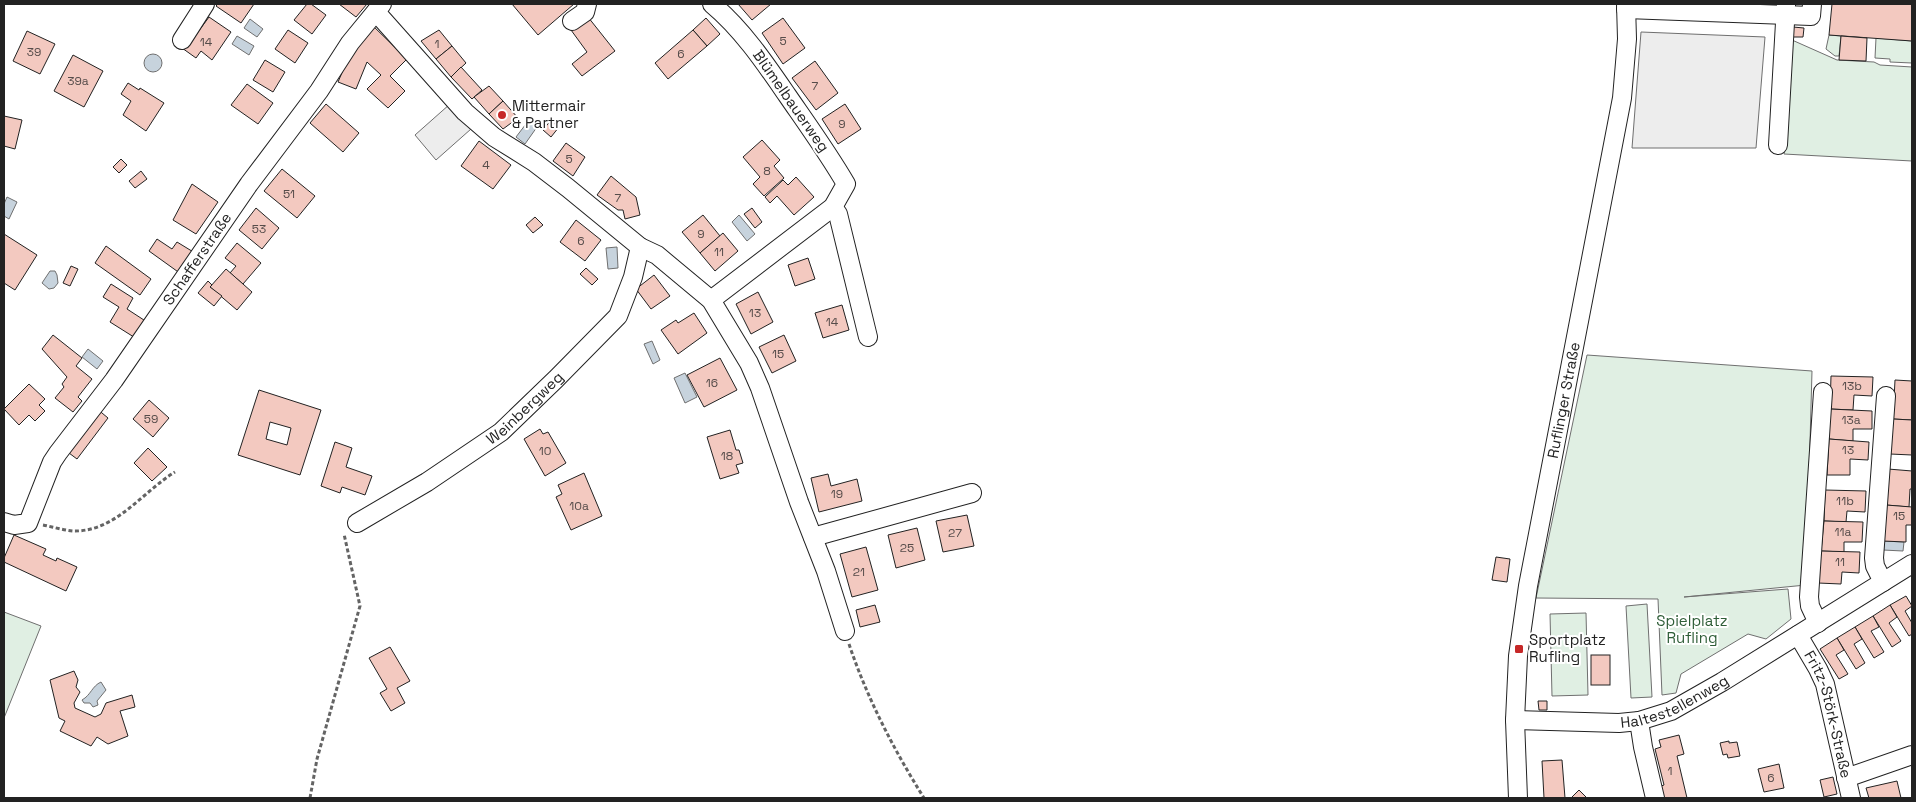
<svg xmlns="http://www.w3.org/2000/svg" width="1916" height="802" viewBox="0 0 1916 802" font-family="'Space Grotesk',sans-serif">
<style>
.green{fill:#e0efe3;stroke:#6f6f6f}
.parking{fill:#ededed;stroke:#6f6f6f}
.water{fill:#c7d3dd;stroke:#6f6f6f}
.building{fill:#f3c9c0;stroke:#222;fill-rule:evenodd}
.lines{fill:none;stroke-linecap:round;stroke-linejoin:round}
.minor-casing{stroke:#222;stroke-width:20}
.path{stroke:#646464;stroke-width:3;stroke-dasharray:4 2.5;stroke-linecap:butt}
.minor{stroke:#fff;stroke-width:18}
.poi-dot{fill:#c62828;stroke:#fff;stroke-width:2}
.labels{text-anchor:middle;stroke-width:4;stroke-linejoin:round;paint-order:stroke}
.number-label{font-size:12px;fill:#564c4a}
.street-label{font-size:15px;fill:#222;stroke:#fff}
.poi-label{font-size:15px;fill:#222;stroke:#fff;text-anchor:start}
.park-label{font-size:15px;fill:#2f5e38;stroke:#fff}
</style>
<rect width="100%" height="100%" fill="#fff"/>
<g class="green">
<polygon points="1829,35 1841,36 1839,56 1835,56 1826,49"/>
<polygon points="1876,38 1912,41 1912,63 1890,62 1890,59 1875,58"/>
<polygon points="1792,40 1837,60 1874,62 1880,65 1912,67 1912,161 1784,154"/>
<polygon points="1587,355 1812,371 1806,585 1684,597 1788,589 1791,619 1766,639 1748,634 1681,674 1676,693 1662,695 1658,599 1536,598"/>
<polygon points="1647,604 1652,697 1631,698 1626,606"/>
<polygon points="4,612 41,626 4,718"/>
<polygon points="1586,613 1588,695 1552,696 1550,614"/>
</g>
<g class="parking">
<polygon points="1641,32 1765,37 1756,148 1632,148"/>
<polygon points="450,104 471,129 436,160 415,135"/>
</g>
<g class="water">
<polygon points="250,19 263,29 257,37 244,28"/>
<polygon points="237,36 254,46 249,55 232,44"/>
<circle cx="153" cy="63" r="9"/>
<polygon points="529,120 537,127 525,144 516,137"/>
<polygon points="7,197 17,202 9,219 4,216 4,204"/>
<polygon points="739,215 755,234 747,241 732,222"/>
<polygon points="617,247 618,268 608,269 606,248"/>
<polygon points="50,271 55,271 57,275 58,283 54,288 49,289 42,283"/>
<polygon points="652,341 660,360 653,364 644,344"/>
<polygon points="88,349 103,361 97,369 82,357"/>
<polygon points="685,373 697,397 685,403 674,378"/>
<polygon points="1883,541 1904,542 1903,551 1883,550"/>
<path d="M101,682L106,690L97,701L98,705L93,707L90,703H84L82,700C91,695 92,686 101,682Z"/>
</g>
<g class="building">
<polygon points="218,4 254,4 241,23 216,6"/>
<polygon points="307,4 311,4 326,15 312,34 294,20"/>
<polygon points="339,4 367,4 356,17"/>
<polygon points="512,4 574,4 538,35"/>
<polygon points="738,4 771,4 752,20"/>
<polygon points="1832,4 1912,4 1912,41 1829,35"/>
<polygon points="209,17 231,32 212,60 201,51 196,58 182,48 193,34 195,36"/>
<polygon points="588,17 615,51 582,76 572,64 587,52 571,30"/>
<polygon points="706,18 720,34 707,46 693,30"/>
<polygon points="783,18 805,48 783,64 762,33"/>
<polygon points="371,24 407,59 390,76 405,91 388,108 367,89 381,75 367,62 356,89 338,82 353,47"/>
<polygon points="1793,27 1804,28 1803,37 1792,37"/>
<polygon points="288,30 308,43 295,63 275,49"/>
<polygon points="439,30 452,46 436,59 421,41"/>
<polygon points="693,30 707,46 668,79 655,63"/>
<polygon points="27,31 55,44 40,74 13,61"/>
<polygon points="1841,36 1867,38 1866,61 1839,60"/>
<polygon points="452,46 466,63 451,77 436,59"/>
<polygon points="73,55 103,71 84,107 54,91"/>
<polygon points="265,60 285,72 273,92 253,80"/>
<polygon points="815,61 838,93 816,110 792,78"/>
<polygon points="461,67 482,90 472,99 451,77"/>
<polygon points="128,83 139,90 140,88 164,103 146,131 123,115 131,101 121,94"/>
<polygon points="247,84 273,103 258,124 231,105"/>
<polygon points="489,86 503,101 489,114 474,97"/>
<polygon points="503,101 518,118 503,129 489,114"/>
<polygon points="326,104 359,133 343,152 310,123"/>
<polygon points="845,104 861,129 838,144 822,119"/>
<polygon points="4,116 22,120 15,149 4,146"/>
<polygon points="551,120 559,127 551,137 543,130"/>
<polygon points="762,140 780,160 774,166 784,178 764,196 753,184 760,177 743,157"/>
<polygon points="479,141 511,165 493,189 461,166"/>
<polygon points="566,143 585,157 573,176 553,161"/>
<polygon points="121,159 127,165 119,173 113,167"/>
<polygon points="282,169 315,196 297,218 264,191"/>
<polygon points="141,171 147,179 135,188 129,181"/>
<polygon points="611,176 636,197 640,215 625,219 623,210 618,210 597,195"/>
<polygon points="796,177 814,197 794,215 777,196 770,203 765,197 783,180 788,185"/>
<polygon points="192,184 218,202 196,234 173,220"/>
<polygon points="256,208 279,228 262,249 239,230"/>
<polygon points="752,208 762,222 755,228 744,214"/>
<polygon points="703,215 720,236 700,253 682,232"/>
<polygon points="535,217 543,225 533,233 526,225"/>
<polygon points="576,220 601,240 585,261 560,242"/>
<polygon points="723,233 738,251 715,271 700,253"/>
<polygon points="4,234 37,255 15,290 4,283"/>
<polygon points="157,239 172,249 177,242 195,253 181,274 149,251"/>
<polygon points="237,243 261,263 243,284 230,273 236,266 225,258"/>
<polygon points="106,246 151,279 140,295 95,263"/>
<polygon points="808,258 815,279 795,286 788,265"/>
<polygon points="71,266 78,269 70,286 63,283"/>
<polygon points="586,268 598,279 592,285 580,274"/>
<polygon points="226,269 252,292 237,310 210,287"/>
<polygon points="654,275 670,296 651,309 636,289"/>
<polygon points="208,281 212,285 210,287 222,296 214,306 198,293"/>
<polygon points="111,284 133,298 127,309 147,322 137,339 110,322 119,307 103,297"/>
<polygon points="758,292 773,322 751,334 736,304"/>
<polygon points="842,305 849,330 823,338 815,313"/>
<polygon points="694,313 707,333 678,354 661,330 676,320 678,323"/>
<polygon points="53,335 82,358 76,366 92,379 78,397 82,401 73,412 55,398 64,387 62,384 67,377 42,349"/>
<polygon points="784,335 796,361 772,373 759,347"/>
<polygon points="720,358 737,390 704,407 687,375"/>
<polygon points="1831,376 1873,377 1872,396 1854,395 1853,410 1830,409"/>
<polygon points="1895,380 1912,381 1912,420 1893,419"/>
<polygon points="29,384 45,399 39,405 45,411 35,421 29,415 19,425 4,409"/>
<path d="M259,390L321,410L300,475L238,455ZM270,422L291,428L287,445L266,439Z"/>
<polygon points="149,400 169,418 153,437 133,419"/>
<polygon points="96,408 108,418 77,459 65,450"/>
<polygon points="1830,409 1872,411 1872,429 1853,429 1853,441 1829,439"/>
<polygon points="1893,419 1912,420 1912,455 1890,454"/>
<polygon points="540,429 543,434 548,432 566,463 545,476 524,439"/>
<polygon points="730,430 736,450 739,450 743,463 736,465 739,473 720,479 707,437"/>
<polygon points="1829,439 1869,442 1868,460 1850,459 1850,475 1827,475"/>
<polygon points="335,442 352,448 346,467 372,476 365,495 342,487 340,493 321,486"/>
<polygon points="148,448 167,467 152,481 134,463"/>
<polygon points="1888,469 1912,471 1912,489 1910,489 1909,507 1886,505"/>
<polygon points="584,473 602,516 571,530 556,497 562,494 558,485"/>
<polygon points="828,474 831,486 857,479 862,501 819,512 811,478"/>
<polygon points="1825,490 1866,491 1865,512 1847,511 1846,522 1824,521"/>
<polygon points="1886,505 1912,507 1912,525 1906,525 1906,542 1883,541"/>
<polygon points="967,515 974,546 943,552 936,521"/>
<polygon points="1824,521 1863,522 1862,542 1844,542 1844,552 1821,551"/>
<polygon points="917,528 925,560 896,568 888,535"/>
<polygon points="14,535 46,549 43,555 56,561 57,558 77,567 66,591 4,562 4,558"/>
<polygon points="866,547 878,590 852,597 840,554"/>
<polygon points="1821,551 1860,552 1859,573 1842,572 1841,584 1818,583"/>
<polygon points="1496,557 1510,559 1507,582 1492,580"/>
<polygon points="1906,596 1912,606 1905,611 1912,623 1912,634 1909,636 1890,605"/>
<polygon points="875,605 880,622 860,627 856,610"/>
<polygon points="1890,605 1897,617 1889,623 1901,641 1892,647 1873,616"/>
<polygon points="1873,616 1879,627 1871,631 1884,652 1874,658 1855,627"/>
<polygon points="1855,627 1862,639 1854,644 1865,663 1856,669 1837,638"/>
<polygon points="1837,638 1844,650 1836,655 1848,674 1839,679 1820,649"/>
<polygon points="390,647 410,681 397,688 405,703 391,711 380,693 387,689 369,658"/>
<rect x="1591" y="655" width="19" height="30"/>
<polygon points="74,671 78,680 76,687 80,692 74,703 75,708 95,717 101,714 106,703 132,695 135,707 120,711 128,736 108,744 97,737 91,746 60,731 65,721 59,718 50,680"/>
<polygon points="1538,701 1547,701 1547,710 1539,710"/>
<polygon points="1679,735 1684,754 1677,756 1687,798 1661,798 1658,787 1664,785 1655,749 1661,747 1659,740"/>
<polygon points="1729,741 1729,743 1737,742 1740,756 1728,758 1727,754 1723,755 1720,743"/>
<polygon points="1562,760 1565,798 1544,798 1542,761"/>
<polygon points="1779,764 1784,788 1764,792 1758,769"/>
<polygon points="1833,777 1837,794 1824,797 1820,780"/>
<polygon points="1897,781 1901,798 1869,798 1866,788"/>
<polygon points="1579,790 1587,798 1571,798"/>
</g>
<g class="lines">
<defs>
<g id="minor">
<polyline points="1626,9 1811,16 1812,4"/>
<polyline points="376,12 465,112 494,137 534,162 568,188 640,247 657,255 711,300 749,363 760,388 799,502 826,571 845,631"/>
<polyline points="572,21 585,12 587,4"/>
<polyline points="182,40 205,4"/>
<polyline points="1778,145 1786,5"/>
<polyline points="833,207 838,214 868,337"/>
<path d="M711,300L833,207L846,184C828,153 807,124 787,95C765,63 742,29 712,4"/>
<path id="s1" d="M4,522L14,525L28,523L52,462L58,453L114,380L249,184L319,91L350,43L382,4"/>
<path id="s2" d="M357,523L427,482L501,432L556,379L618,316L633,277L640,247"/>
<polyline points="813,537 972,493"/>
<polyline points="1883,582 1875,566 1874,558 1886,396"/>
<polyline points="1818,623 1810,606 1809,597 1823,392"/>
<path id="s3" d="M1798,635L1818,669L1825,684L1851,798"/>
<path id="s4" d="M1515,720L1619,723L1639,721L1671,711L1722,682L1912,564"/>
<polyline points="1639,721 1643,747 1655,798"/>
<polyline points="1846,778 1912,755"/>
<path id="s5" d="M1518,798L1515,720L1518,656L1528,586L1622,98L1627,39L1626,4"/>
</g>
</defs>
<use href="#minor" class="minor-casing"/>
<g class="path">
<path d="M43,525C53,527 63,530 73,531C116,532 142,492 175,472"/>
<path d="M849,644C867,698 894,750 924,798"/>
<polyline points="310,798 317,759 360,606 344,534"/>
</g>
<use href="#minor" class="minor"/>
</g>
<g class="poi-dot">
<circle cx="502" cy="115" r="5"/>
<rect x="1514" y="644" width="10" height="10" rx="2.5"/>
</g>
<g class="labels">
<g class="number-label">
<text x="783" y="45">5</text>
<text x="206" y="46">14</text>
<text x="437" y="48">1</text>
<text x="34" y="56">39</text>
<text x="681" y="58">6</text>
<text x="78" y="85">39a</text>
<text x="815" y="90">7</text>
<text x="842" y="128">9</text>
<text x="569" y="163">5</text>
<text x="486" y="169">4</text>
<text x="767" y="175">8</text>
<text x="289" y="198">51</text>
<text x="618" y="202">7</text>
<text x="259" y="233">53</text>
<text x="701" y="238">9</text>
<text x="581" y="245">6</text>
<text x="719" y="256">11</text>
<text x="755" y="317">13</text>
<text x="832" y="326">14</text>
<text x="778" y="358">15</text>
<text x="712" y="387">16</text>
<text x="1852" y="390">13b</text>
<text x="151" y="423">59</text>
<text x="1851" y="424">13a</text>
<text x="1848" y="454">13</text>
<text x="545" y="455">10</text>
<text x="727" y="460">18</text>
<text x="837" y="498">19</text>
<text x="1845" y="505">11b</text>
<text x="579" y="510">10a</text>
<text x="1899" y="520">15</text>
<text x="1843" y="536">11a</text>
<text x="955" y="537">27</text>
<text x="907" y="552">25</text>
<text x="1840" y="566">11</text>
<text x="859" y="576">21</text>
<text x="1670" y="775">1</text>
<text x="1771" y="782">6</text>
</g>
<g class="street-label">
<text transform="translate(791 101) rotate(55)" y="5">Blümelbauerweg</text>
<text dy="5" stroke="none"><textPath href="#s1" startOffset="340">Schafferstraße</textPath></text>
<text dy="5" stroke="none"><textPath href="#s5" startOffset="402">Ruflinger Straße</textPath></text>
<text dy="5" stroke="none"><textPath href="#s2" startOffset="204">Weinbergweg</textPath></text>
<text dy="5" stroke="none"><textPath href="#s4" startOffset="164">Haltestellenweg</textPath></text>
<text dy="5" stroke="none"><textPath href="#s3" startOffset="86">Fritz-Störk-Straße</textPath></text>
</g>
<g class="poi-label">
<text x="512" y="111">Mittermair<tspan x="512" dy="17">&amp; Partner</tspan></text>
<text x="1529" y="645">Sportplatz<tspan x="1529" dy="17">Rufling</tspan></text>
</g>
<g class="park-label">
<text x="1692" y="626">Spielplatz<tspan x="1692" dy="17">Rufling</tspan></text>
</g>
</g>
<rect width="1916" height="802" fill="none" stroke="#222222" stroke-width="10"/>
</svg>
